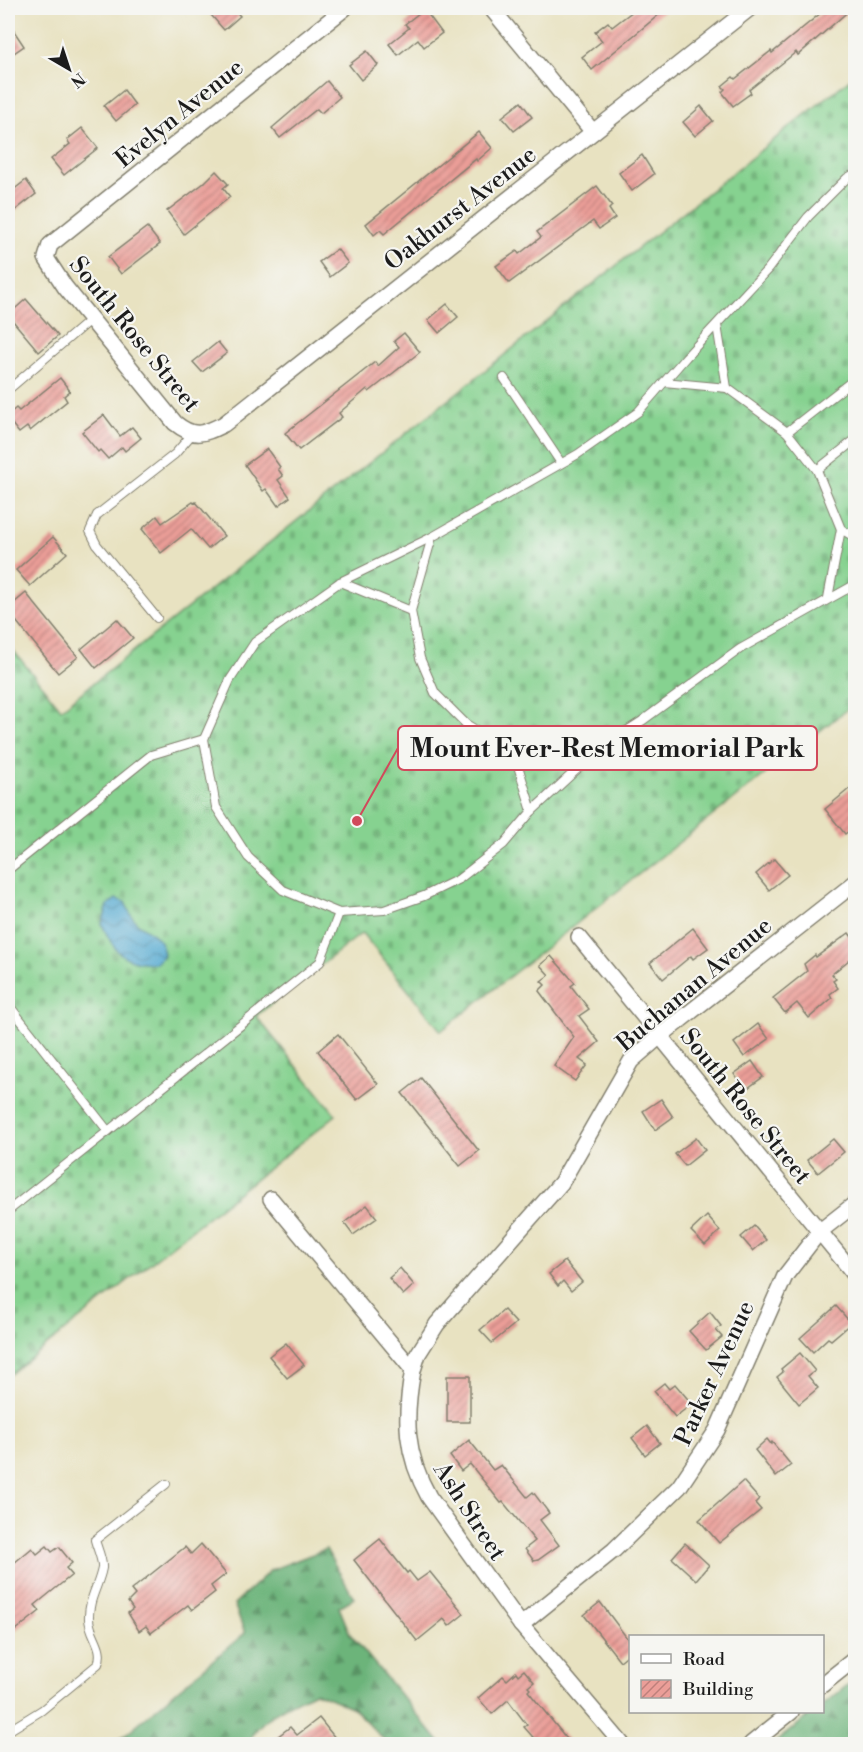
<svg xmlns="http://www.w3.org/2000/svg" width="863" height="1752" viewBox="0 0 863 1752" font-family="'Libre Bodoni',serif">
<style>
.forest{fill:url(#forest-firs);stroke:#44684b;stroke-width:1.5}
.cemetery{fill:url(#cemetery-stones);stroke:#517756;stroke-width:1.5}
.water{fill:url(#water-waves);stroke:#396477;stroke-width:1.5}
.building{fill:url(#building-hatch)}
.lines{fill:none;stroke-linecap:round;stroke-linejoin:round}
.service-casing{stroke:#827f6e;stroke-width:10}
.minor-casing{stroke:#827f6e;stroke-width:18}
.service{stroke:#fff;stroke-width:8}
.minor{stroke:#fff;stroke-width:15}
.labels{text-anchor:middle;stroke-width:4.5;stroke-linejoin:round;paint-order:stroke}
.street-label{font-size:24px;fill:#1c1c1c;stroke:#f6f6f2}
.leader{fill:none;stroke:#d1495b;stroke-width:2}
.callout-dot{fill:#d1495b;stroke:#f6f6f2;stroke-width:2}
.callout{fill:#f6f6f2;stroke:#d1495b;stroke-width:2}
.callout-label{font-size:26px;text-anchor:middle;font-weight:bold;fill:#1c1c1c}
</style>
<defs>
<pattern id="forest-firs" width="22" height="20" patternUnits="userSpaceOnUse" patternTransform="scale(1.5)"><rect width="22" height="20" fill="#6cb47a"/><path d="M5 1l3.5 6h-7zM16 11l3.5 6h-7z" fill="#589263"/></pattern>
<pattern id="cemetery-stones" width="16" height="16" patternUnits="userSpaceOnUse" patternTransform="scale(1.5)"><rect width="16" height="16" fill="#86d290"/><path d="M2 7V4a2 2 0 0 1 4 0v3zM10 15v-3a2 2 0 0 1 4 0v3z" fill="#73b47c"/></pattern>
<pattern id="water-waves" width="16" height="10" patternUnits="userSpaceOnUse" patternTransform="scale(1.5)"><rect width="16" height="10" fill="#56abd2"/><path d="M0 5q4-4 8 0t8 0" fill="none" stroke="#468aaa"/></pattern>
<pattern id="building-hatch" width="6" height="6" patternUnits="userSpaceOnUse" patternTransform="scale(1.5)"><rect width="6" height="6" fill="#eb9e98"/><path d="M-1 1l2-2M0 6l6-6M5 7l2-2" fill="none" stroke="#be807b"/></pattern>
</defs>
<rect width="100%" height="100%" fill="#f6f6f2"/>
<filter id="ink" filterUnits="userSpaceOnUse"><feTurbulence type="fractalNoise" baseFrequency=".0167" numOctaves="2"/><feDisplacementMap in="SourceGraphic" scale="12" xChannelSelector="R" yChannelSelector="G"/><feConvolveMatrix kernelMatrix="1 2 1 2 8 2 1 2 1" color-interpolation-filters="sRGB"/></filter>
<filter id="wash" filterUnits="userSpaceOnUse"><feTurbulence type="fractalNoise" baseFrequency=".008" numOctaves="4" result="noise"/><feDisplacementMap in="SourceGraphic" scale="24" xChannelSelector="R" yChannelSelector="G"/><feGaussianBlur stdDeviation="1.35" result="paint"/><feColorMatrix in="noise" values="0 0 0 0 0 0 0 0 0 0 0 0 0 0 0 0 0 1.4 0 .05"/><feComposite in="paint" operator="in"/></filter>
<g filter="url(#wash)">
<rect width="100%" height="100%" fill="#e8e2c1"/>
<g class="forest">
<path d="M326,1549L354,1598L339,1607L350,1634L441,1744H388L353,1708L315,1692C289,1705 260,1715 248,1744H201L190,1738L160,1744H114L245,1633L234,1604L271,1570Z"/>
<polygon points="855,1679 855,1744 773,1744 814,1712 822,1712 823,1705"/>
</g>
<polygon class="cemetery" points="855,75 855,703 441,1031 362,933 256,1016 336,1115 8,1376 8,644 61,709"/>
<path class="water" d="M116,899L125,902C129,911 133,921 141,926C155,936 161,936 164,955L156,963C122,963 114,952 102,924L108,905Z"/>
<g id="blocks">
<g class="building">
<polygon points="205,8 233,8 240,16 224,30"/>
<polygon points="637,8 667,8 592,70 582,57 602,41 595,32 608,22 612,27"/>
<polygon points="827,8 852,8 798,55 796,52 749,90 751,93 733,106 722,92 725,89 722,86 733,77 735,79 771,51 772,53"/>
<polygon points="424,9 442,33 424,47 418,39 398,55 389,44 409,28 405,24"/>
<polygon points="8,22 24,46 8,57"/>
<polygon points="367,51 378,65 361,80 349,65"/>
<polygon points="327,81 340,97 321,113 317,109 280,138 272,128"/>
<polygon points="124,90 135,105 116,121 104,106"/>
<polygon points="521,102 532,117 514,131 502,117"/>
<polygon points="701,106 713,121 695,136 683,122"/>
<polygon points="82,128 98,148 64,175 51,159 70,144 67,140"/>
<polygon points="479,132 492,148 477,161 476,159 384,234 380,230 374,235 366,224"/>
<polygon points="642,155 654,174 632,191 619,173"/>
<polygon points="216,171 228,184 223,188 230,197 184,234 167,211 204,183"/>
<polygon points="26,180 36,194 8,216 8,194"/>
<polygon points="597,186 612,206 609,209 615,218 599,229 593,221 509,283 496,266 517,251 519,254 541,237 537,232"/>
<polygon points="147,227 160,244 121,274 108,257"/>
<polygon points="337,249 348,263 330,277 319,262"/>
<polygon points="26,299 58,336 39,352 8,315"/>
<polygon points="447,304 458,317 439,333 428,320"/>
<polygon points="404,333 420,352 369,392 367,389 339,413 342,417 299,450 285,433 375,362 378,366 399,347 394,341"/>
<polygon points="218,342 227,353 202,372 193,362"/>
<polygon points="60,378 70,391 64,396 67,401 30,431 27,427 19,433 8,419 8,415 16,408 19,411"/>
<polygon points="104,415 120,436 132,427 141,438 125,451 122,447 108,459 100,450 98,452 82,432"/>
<polygon points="267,449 280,467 278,469 283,476 278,480 290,497 278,506 266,489 263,491 245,465"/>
<polygon points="193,502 194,503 196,502 224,536 208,549 191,529 161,553 142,529 157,516 162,523"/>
<polygon points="53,537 67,553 30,586 16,570"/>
<polygon points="26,593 78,657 58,673 8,611 8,608"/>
<polygon points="117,619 133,638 96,668 81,649"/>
<polygon points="855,784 855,826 845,834 825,809"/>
<polygon points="774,859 788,875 769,890 756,874"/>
<polygon points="693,928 708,948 693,959 691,956 663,979 650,963"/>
<polygon points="849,933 855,941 855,955 832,974 836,979 833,981 838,988 830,994 832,998 809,1018 797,1003 785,1013 773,998 807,971 804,964 815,955 816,957"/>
<polygon points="551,956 575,983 571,986 589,1009 579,1016 599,1042 579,1059 587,1065 575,1081 554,1066 574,1037 539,991 545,985 541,981 549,975 540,965"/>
<polygon points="758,1024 769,1039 744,1057 734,1043"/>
<polygon points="338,1034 378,1084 357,1100 318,1051"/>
<polygon points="752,1061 763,1077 745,1090 734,1074"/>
<polygon points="421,1078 479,1151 460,1166 402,1093"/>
<polygon points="661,1099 673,1117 655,1130 643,1111"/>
<polygon points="696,1138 705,1150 685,1166 675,1154"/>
<polygon points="833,1139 844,1152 818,1173 807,1160"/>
<polygon points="367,1205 377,1218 353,1235 344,1223"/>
<polygon points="707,1216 720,1231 705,1245 691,1231"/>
<polygon points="754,1226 766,1240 753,1251 741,1237"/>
<polygon points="565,1261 582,1282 571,1291 563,1281 558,1286 549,1274"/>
<polygon points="400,1268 414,1285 403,1295 389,1278"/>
<polygon points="836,1306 851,1323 831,1340 828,1338 813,1352 800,1338"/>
<polygon points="504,1310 516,1323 492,1343 480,1330"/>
<polygon points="710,1312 721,1326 716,1330 722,1337 706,1350 689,1331"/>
<polygon points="286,1343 304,1365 287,1378 269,1356"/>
<polygon points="800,1353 815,1371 808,1376 818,1388 799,1404 777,1377 783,1372 781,1369"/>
<rect x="447" y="1376" width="23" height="46"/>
<polygon points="664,1383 669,1389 675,1384 692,1404 675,1417 654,1391"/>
<polygon points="647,1426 660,1443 645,1455 632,1438"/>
<polygon points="767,1439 771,1444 772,1442 791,1465 776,1477 755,1450"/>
<polygon points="469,1440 493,1470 501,1465 527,1497 533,1492 549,1513 540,1520 559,1545 538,1560 534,1561 525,1549 535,1541 503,1502 501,1503 470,1464 461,1471 450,1456"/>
<polygon points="743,1481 759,1499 755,1503 761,1510 719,1543 699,1520"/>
<polygon points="380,1539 407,1573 409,1571 417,1581 430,1572 464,1614 449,1626 444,1619 417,1641 354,1560"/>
<polygon points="685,1543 709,1565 696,1580 672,1558"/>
<polygon points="201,1544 226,1574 211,1586 215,1592 192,1610 188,1605 151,1633 146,1626 139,1631 128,1613 133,1609 128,1602 135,1595 131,1590 185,1547 191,1554"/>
<polygon points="47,1546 52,1552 59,1547 72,1563 66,1568 72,1575 35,1605 40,1611 16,1630 8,1619 8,1568 32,1548 37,1554"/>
<polygon points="600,1602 630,1642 630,1653 620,1661 584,1615"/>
<polygon points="524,1670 534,1682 528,1687 530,1689 528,1691 571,1744 539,1744 524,1727 527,1725 508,1700 492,1714 478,1698 503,1676 507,1680 516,1672 518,1675"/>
<polygon points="319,1718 340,1744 268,1744 290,1727 297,1735"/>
</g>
</g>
</g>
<g filter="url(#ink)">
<use href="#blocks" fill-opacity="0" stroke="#827f6e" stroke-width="1.5"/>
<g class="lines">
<defs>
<g id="service">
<polyline points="856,173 847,178 808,217 768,269 686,357 638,412 578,454 432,537 340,582 255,642 230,680 204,739 216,807 248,857 283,890 339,913 384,910 424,896 459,879 504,844 532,811 600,748 642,721 740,649 856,584"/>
<polyline points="504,378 561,463"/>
<polyline points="664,382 727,388 717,325"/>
<polyline points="727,388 787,432 817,470 841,529"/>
<polyline points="8,390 91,319"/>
<polyline points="787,432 856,378"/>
<polyline points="817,470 856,439"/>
<polyline points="432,537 411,611 420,658 435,693 466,724 514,753 600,748"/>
<polyline points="340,582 411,611"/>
<polyline points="828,598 841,529 856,538"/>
<polyline points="157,618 97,545 90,531 97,515 175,454 193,433"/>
<polyline points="514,753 532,811"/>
<polyline points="8,870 151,755 204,739"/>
<polyline points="8,1004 108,1131"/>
<polyline points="8,1211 320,962 339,913"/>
<path d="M8,1731L42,1710L98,1664C105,1647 90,1636 89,1619C88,1600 99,1585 102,1568C103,1560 97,1548 95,1540L166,1484"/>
</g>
<g id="minor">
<path d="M345,8L50,245L46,258L65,287L175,423C195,439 203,434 224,424L750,8"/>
<polyline points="491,8 593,132"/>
<polyline points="579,937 856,1276"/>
<path d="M271,1199L413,1370C404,1418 405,1454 429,1497L521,1625L622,1744"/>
<polyline points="413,1370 418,1354 437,1324 561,1183 631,1061 660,1036 856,882"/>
<polyline points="521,1625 614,1550 679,1487 717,1430 785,1276 819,1232 856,1203"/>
<polyline points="822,1685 856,1658"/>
<polyline points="751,1744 791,1712"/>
</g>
</defs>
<use href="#service" class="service-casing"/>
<use href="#minor" class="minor-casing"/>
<use href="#service" class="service"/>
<use href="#minor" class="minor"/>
</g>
</g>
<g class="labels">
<g class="street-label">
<text transform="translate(179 113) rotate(-39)" y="8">Evelyn Avenue</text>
<text transform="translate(460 208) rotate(-38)" y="8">Oakhurst Avenue</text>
<text transform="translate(135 334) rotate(51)" y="8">South Rose Street</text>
<text transform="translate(694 984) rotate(-40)" y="8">Buchanan Avenue</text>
<text transform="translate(746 1106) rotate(51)" y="8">South Rose Street</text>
<text transform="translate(714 1373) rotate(-65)" y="8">Parker Avenue</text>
<text transform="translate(470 1511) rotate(57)" y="8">Ash Street</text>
</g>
</g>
<path class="leader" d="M357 821L398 748"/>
<circle class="callout-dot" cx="357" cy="821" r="6"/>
<rect class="callout" x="398" y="726" width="419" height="44" rx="6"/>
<g class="callout-label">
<text x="607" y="757">Mount Ever-Rest Memorial Park</text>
</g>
<rect width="863" height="1752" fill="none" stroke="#f6f6f2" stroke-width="30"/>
<rect x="629" y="1635" width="195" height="78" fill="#f6f6f2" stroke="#9f9f9c" stroke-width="1.5"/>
<rect x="641" y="1654" width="30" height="9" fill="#ffffff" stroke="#9f9f9c" stroke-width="1.5"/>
<text x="683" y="1665" font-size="18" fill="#1c1c1c">Road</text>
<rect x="641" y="1680" width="30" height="18" fill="url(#building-hatch)" stroke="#9f9f9c" stroke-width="1.5"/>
<text x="683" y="1695" font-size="18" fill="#1c1c1c">Building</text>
<g transform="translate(69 69) rotate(141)" stroke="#f6f6f2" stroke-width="4.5" paint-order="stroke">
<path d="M0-4.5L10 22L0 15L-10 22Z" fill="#1c1c1c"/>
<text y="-9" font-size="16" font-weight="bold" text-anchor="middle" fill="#1c1c1c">N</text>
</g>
</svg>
